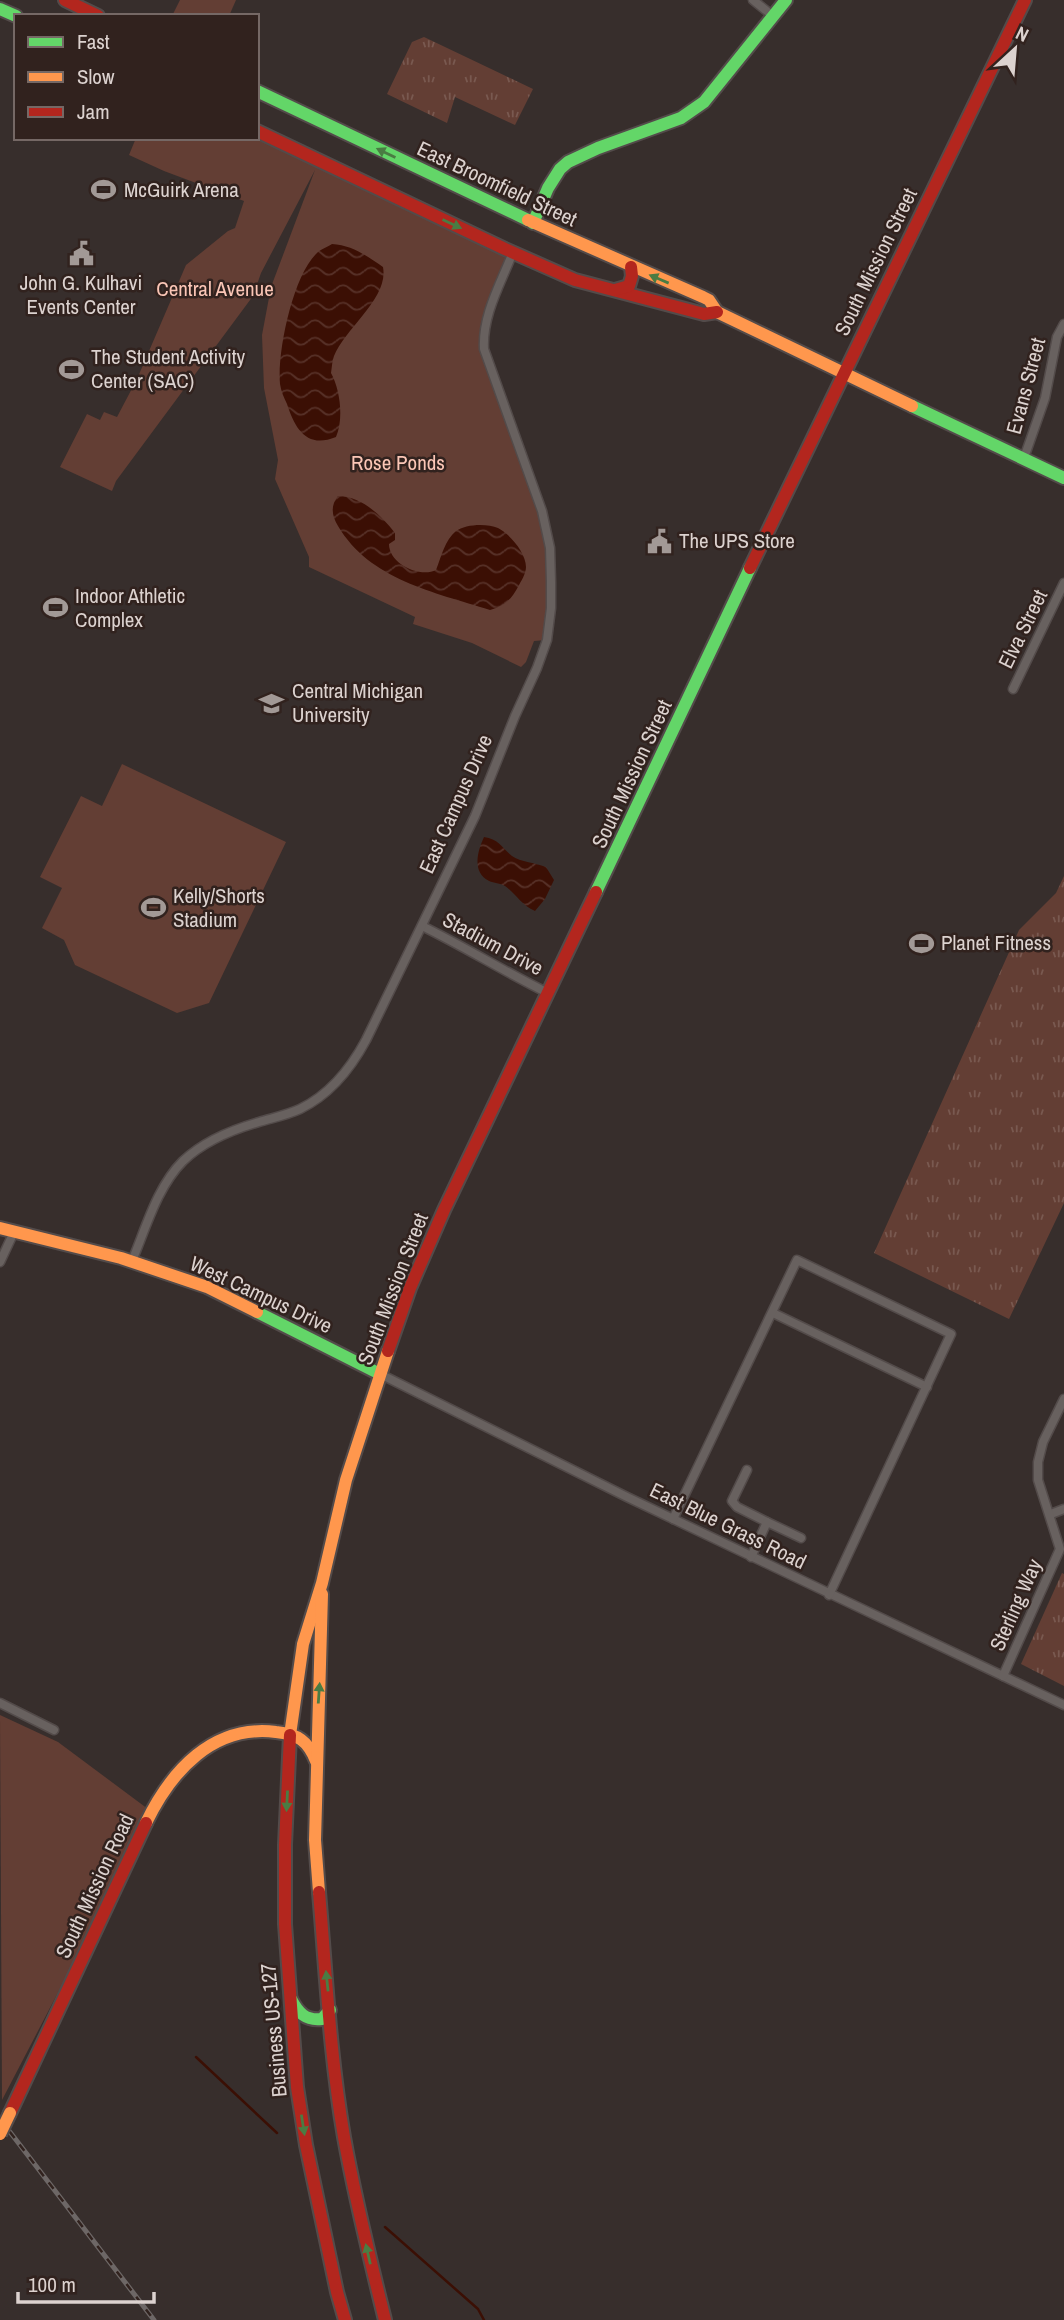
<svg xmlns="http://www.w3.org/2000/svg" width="1064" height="2320" viewBox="0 0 1064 2320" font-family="'Archivo Narrow',sans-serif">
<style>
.grass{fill:url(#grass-tufts)}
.park{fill:#633e34}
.water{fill:url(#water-waves)}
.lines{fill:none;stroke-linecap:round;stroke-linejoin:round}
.stream{stroke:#3b0f04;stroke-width:2.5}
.street-casing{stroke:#534b4a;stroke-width:11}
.fast-casing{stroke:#534b4a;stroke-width:16}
.slow-casing{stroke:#534b4a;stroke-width:16}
.jam-casing{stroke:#534b4a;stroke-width:16}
.street{stroke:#68615f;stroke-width:8}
.fast{stroke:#63d668;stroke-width:12}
.slow{stroke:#ff974d;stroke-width:12}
.jam{stroke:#b3261e;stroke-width:12}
.rail-casing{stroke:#6d6766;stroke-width:5}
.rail{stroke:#31221e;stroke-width:2.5;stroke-dasharray:8;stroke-linecap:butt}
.slow-bridge-casing{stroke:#534b4a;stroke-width:16;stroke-linecap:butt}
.slow-bridge{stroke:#ff974d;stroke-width:12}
.oneway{fill:#4a7c43}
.labels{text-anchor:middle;stroke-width:5;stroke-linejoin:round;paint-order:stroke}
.street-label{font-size:21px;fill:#dcd2cf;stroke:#31221e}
.poi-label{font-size:21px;fill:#dcd2cf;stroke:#31221e;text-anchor:start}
.park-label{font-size:21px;fill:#fbc6b6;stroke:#31221e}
</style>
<defs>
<pattern id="grass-tufts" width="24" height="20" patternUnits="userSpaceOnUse" patternTransform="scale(1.75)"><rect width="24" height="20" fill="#633e34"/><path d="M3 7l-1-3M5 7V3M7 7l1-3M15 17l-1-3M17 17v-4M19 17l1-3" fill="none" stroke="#795950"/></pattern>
<pattern id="water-waves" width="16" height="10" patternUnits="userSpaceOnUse" patternTransform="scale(1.75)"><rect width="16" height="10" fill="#3b0f04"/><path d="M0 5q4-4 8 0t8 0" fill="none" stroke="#573128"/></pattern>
</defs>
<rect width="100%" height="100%" fill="#372e2c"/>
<g class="grass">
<polygon points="424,37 533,89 515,125 455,97 447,123 387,94 412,42"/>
<polygon points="1064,876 1064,1203 1009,1319 874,1253 1019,930 1056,893"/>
<polygon points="1062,1573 1064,1574 1064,1686 1021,1664"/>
</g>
<g class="park">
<polygon points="180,0 236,0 229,16 172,16"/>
<polygon points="257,131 513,252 483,338 535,493 550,548 547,640 534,641 526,662 521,667 472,643 413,624 415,617 309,567 309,557 275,479 278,460 264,388 262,335 271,287 315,170 261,273 253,296 116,481 112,491 60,467 87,414 100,420 104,412 117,417 137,379 186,265 228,231 235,228 244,201 164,171 129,155 136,138 257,138"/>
<polygon points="122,764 286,842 209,1003 177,1013 75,965 64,940 42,928 62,888 40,877 81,796 102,806"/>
<polygon points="0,1715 58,1742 152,1812 2,2100"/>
</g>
<g class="water">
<path d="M332,244C352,245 367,256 383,267C389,298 345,328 334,356C332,361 332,367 331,373C340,389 344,419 336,437C307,449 295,429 287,404C284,398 281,391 280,384C277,352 293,274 318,252C321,249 328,247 332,244Z"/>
<path d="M338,496C361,496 381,515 395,533V540L389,544C389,564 420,578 436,570C441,557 445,540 456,531C465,524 487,523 498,528C510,534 526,553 526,567C526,574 521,581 518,587C511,600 504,606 490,610C434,592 370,580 338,526C332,516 330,506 338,496Z"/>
<path d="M484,837C499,839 502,848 512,856C520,862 537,863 546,867L554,880L545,899L535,911C521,905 516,894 505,886C500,883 494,883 489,881C471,872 478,850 484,837Z"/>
</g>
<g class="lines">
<g class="stream">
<polyline points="196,2057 277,2133"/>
<polyline points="385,2227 478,2309 484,2320"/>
</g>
<defs>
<g id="street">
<polyline points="753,0 773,16"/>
<polyline points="1024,458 1045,398 1057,337 1064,324"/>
<polyline points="1013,689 1064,583"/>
<path d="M422,926C465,947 505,972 548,993"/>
<path d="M132,1261C146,1228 157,1187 183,1161C204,1141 231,1130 259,1122C272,1118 287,1115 300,1109C329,1095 351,1068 366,1040L475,816L515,716L537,668L547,640L551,608V582L550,548L542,511L484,349C482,315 501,283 513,252"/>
<polyline points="0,1262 14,1232"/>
<polyline points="773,1313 927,1387"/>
<polyline points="380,1374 627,1497 1064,1705"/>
<polyline points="747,1470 732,1501 737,1507 767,1522"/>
<polyline points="1051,1514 1064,1509"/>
<polyline points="673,1519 797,1260 951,1334 829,1595"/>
<polyline points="751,1557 767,1522 801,1538"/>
<polyline points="1003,1676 1060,1549 1038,1480 1038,1462 1043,1442 1064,1399"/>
<polyline points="0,1703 54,1730"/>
</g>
<g id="fast">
<polyline points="0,9 16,16"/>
<polyline points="257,91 528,220"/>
<polyline points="533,223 548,188 560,169 568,162 598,148 681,118 704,102 786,0"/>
<polyline points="912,406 1064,478"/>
<polyline points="596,892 750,568"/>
<polyline points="257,1312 380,1374"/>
<path d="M291,1999C298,2013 306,2021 322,2019L330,2010"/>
</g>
<g id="slow">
<polyline points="528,220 703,297 709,300 717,312 912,406"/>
<polyline points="0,1228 121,1258 207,1287 257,1312"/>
<polyline points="290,1735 303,1644 322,1583 346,1480 388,1351"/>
<path d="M146,1823C171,1771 213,1724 276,1732C298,1734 308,1741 316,1761"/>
<polyline points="319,1892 315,1840 322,1594"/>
</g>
<g id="jam">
<polyline points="65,0 98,16"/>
<polyline points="257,131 505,249 575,280 704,314 717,312"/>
<polyline points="615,290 629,286 632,276 631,267"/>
<polyline points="750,568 1025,0"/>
<polyline points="388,1351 410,1288 444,1210 596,892"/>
<polyline points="290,1735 285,1845 285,1924 297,2087 306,2145 337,2292 345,2320"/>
<path d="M319,1892C326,1974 330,2056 344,2137C355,2199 370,2259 385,2320"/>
<polyline points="10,2113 146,1823"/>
</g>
</defs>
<use href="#street" class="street-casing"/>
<use href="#fast" class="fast-casing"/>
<use href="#slow" class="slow-casing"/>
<use href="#jam" class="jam-casing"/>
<use href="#street" class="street"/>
<use href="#fast" class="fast"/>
<use href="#slow" class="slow"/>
<use href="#jam" class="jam"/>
<defs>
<polyline id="rail" points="0,2119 154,2320"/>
</defs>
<use href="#rail" class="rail-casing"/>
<use href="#rail" class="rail"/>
<defs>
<polyline id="slow-bridge" points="0,2134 10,2113"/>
</defs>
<use href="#slow-bridge" class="slow-bridge-casing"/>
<use href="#slow-bridge" class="slow-bridge"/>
</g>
<defs><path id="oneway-solid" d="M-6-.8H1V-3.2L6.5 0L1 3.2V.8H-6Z" transform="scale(1.75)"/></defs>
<g class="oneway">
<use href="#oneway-solid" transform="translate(386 153) rotate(-154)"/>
<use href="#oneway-solid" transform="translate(452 224) rotate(25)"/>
<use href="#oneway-solid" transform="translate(659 279) rotate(-157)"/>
<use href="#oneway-solid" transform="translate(319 1693) rotate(-86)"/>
<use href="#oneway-solid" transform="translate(287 1801) rotate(93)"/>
<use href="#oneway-solid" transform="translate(327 1981) rotate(-96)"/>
<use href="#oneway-solid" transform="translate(303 2125) rotate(81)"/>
<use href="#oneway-solid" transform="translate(368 2254) rotate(-103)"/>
</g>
<defs>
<symbol id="stadium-bare" viewBox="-9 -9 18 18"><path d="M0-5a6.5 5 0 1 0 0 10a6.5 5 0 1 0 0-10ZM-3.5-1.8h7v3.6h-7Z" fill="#a29996" stroke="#31221e" stroke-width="2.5" paint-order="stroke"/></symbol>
<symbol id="civic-bare" viewBox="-9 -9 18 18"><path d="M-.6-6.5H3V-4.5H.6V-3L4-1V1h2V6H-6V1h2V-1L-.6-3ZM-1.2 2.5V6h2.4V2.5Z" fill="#a29996" stroke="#31221e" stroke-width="2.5" paint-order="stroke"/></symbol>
<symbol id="university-bare" viewBox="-9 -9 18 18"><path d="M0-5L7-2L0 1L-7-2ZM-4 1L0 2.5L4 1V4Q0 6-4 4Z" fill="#a29996" stroke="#31221e" stroke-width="2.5" paint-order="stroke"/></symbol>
</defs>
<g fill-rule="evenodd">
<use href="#stadium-bare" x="86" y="172" width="35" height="35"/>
<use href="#civic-bare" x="64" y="236" width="35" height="35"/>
<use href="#stadium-bare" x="54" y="352" width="35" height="35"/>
<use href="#civic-bare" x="642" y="524" width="35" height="35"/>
<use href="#stadium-bare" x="38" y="590" width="35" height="35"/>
<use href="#university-bare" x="254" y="686" width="35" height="35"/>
<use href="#stadium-bare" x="136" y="890" width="35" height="35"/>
<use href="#stadium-bare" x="904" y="926" width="35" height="35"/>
</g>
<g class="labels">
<g class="street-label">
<text transform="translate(497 184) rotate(25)" y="7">East Broomfield Street</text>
<text transform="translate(876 262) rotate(-64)" y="7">South Mission Street</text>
<text transform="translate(1026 386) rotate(-75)" y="7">Evans Street</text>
<text transform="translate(1023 629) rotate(-64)" y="7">Elva Street</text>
<text transform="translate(632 774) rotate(-65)" y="7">South Mission Street</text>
<text transform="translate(456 804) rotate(-66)" y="7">East Campus Drive</text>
<text transform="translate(493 944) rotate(28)" y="7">Stadium Drive</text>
<text transform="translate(393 1289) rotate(-69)" y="7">South Mission Street</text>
<text transform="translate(261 1295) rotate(25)" y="7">West Campus Drive</text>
<text transform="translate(728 1526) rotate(26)" y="7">East Blue Grass Road</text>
<text transform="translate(1016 1605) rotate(-66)" y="7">Sterling Way</text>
<text transform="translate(95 1886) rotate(-65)" y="7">South Mission Road</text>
<text transform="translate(274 2030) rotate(-95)" y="7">Business US-127</text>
</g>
<g class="poi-label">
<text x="124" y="197">McGuirk Arena</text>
<text x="81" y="290" text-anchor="middle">John G. Kulhavi<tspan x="81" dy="24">Events Center</tspan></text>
<text x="91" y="364">The Student Activity<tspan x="91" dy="24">Center (SAC)</tspan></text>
<text x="679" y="548">The UPS Store</text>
<text x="75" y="603">Indoor Athletic<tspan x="75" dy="24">Complex</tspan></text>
<text x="292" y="698">Central Michigan<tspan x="292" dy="24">University</tspan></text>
<text x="173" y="903">Kelly/Shorts<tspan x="173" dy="24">Stadium</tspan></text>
<text x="941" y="950">Planet Fitness</text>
</g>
<g class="park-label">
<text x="215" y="296">Central Avenue</text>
<text x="398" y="470">Rose Ponds</text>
</g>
</g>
<rect x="14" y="14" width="245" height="126" fill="#31221e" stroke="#756865" stroke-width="2"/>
<rect x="28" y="37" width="35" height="10" fill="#63d668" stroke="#756865" stroke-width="2"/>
<text x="77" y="49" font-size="21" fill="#dcd2cf">Fast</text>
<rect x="28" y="72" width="35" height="10" fill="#ff974d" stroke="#756865" stroke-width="2"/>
<text x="77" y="84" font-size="21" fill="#dcd2cf">Slow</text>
<rect x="28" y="107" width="35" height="10" fill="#b3261e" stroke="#756865" stroke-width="2"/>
<text x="77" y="119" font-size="21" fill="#dcd2cf">Jam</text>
<g transform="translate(1015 49) rotate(26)" stroke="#31221e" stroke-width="5" paint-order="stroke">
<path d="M0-5L12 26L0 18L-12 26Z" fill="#dcd2cf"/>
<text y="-10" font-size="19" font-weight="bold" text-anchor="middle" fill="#dcd2cf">N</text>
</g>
<path d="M18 2292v10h136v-10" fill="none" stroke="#dcd2cf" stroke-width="3.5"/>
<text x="28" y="2292" font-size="21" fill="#dcd2cf" stroke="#31221e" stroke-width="5" paint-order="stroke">100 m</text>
</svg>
